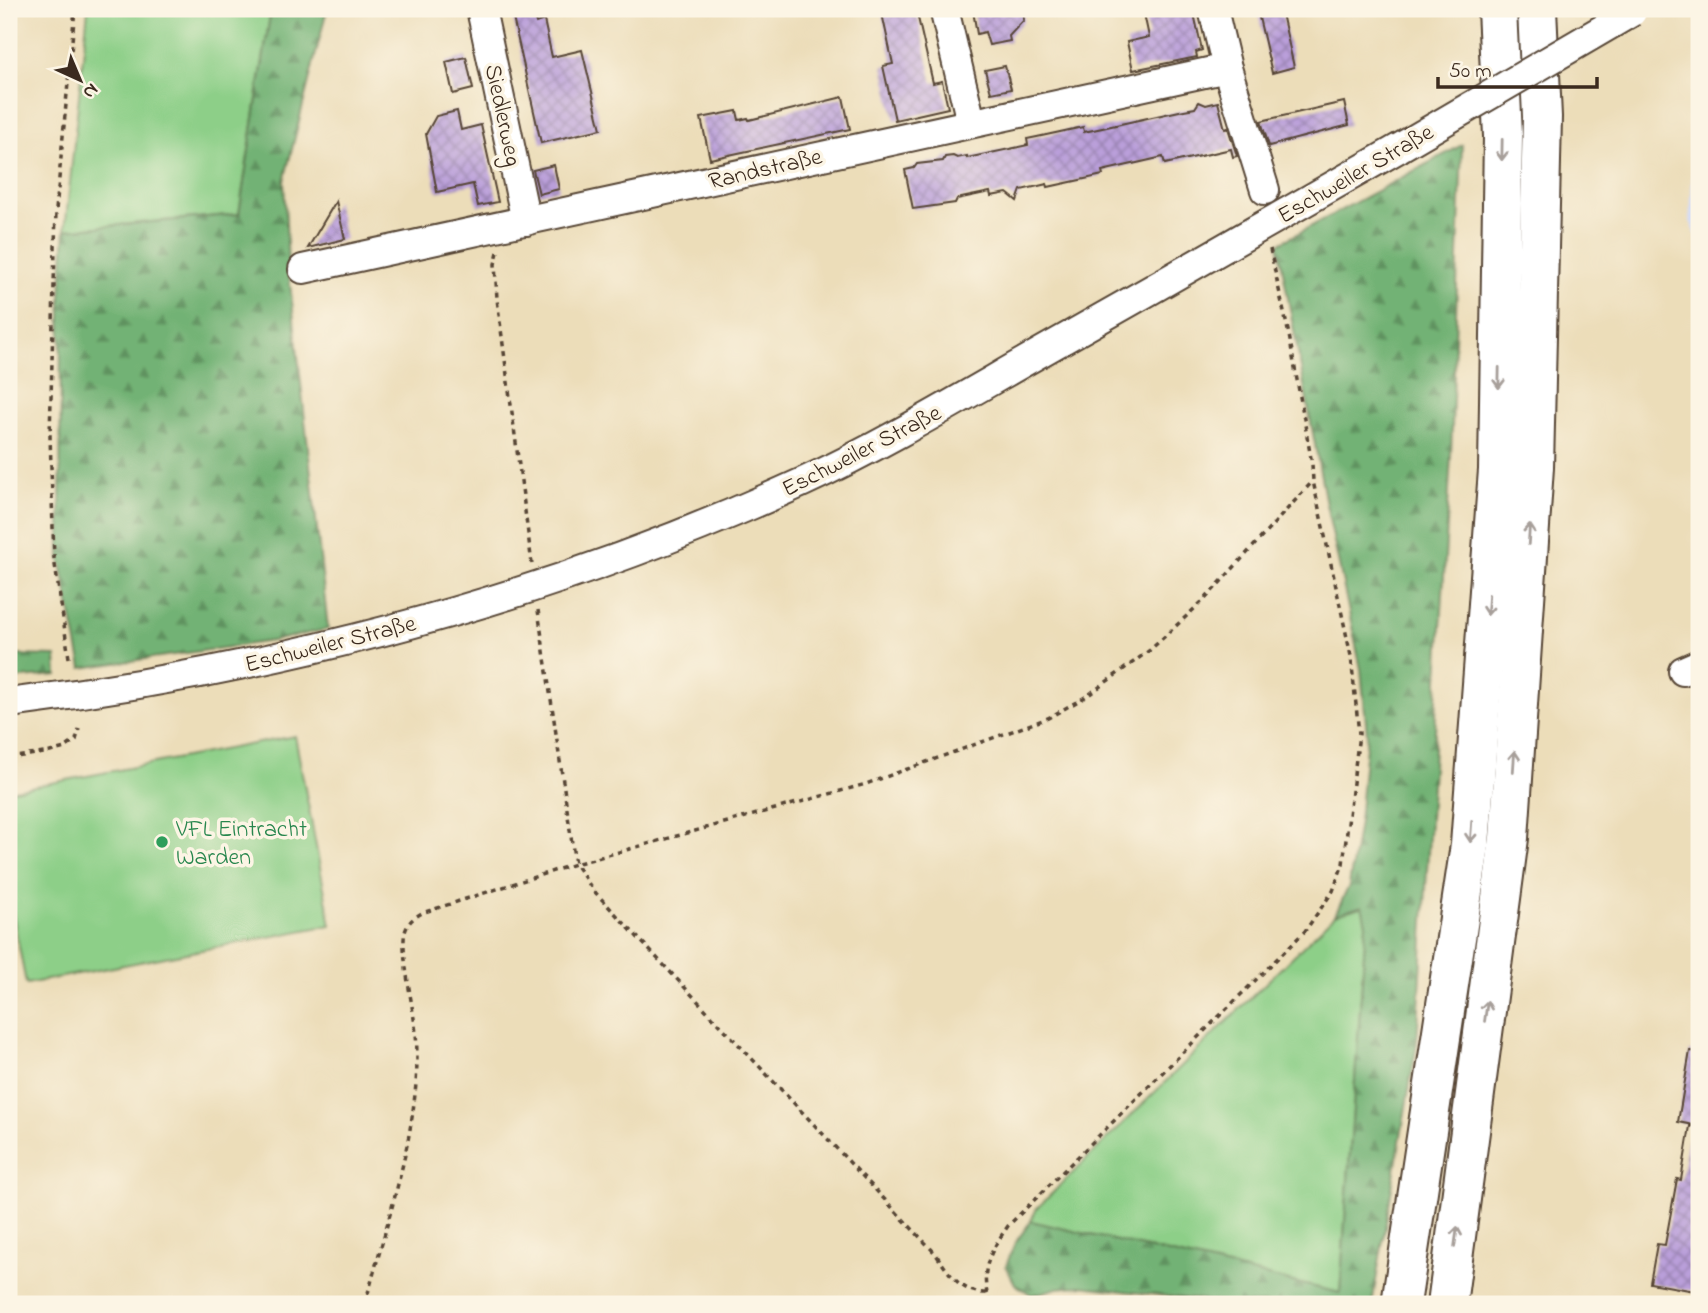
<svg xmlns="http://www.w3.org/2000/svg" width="1708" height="1313" viewBox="0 0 1708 1313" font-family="'Indie Flower',sans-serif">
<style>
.built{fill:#d0daf9}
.green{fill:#8dcf88;stroke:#647c53;stroke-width:2}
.forest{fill:url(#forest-firs);stroke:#566e49;stroke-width:2}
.building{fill:url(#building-cross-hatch)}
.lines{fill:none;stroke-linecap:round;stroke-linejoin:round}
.minor-casing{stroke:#564535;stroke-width:32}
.highway-casing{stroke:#564535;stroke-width:42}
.path{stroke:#564535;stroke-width:3.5;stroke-dasharray:5 5;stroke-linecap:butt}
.minor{stroke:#fff;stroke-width:28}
.highway{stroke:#fff;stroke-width:38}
.minor-bridge-casing{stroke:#564535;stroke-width:32;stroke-linecap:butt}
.minor-bridge{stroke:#fff;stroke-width:28}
.oneway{stroke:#a79f9a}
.leisure-dot{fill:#2e9e5b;stroke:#fcf5e5;stroke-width:2.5}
.labels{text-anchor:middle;stroke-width:7;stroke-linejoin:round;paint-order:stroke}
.street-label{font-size:24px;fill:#3b2a1e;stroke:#fcf5e5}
.leisure-label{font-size:24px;fill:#27864d;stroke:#fcf5e5;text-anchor:start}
</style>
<defs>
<pattern id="forest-firs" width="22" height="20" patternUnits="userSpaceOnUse" patternTransform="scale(1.75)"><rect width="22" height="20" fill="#72b274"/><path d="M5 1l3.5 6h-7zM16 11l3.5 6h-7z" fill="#5f915f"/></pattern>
<pattern id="building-cross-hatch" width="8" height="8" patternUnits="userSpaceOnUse" patternTransform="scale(1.75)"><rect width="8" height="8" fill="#ba9fda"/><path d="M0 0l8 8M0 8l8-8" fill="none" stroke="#9882b0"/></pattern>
</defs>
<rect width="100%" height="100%" fill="#fcf5e5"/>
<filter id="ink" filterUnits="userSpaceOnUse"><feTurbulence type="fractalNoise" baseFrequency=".0143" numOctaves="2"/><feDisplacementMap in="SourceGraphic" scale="14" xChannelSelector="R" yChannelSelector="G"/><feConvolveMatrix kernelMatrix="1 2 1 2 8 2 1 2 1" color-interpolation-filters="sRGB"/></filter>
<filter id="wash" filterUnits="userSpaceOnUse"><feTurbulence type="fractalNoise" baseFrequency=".00686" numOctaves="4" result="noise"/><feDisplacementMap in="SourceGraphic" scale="28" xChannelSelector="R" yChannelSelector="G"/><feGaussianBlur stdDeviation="1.57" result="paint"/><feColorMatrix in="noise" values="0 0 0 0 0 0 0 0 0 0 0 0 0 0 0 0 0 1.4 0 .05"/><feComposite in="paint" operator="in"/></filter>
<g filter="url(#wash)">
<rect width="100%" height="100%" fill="#ecddb9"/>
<polygon class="built" points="1699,34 1699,242 1690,221"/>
<g class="green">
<polygon points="88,9 271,9 239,214 65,230"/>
<polygon points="295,736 331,925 26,984 9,893 9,791"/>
<polygon points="1363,906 1366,924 1340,1293 1031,1221 1036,1209 1335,915"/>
</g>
<g class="forest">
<polygon points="271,9 327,9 284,181 288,265 328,629 272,641 82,668 60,559 61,296 65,230 239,214"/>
<polygon points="1462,145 1451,455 1417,1043 1372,1304 1235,1304 1080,1286 1058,1288 1032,1295 1015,1284 1006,1266 1015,1243 1031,1221 1340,1293 1366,924 1362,906 1335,915 1349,886 1359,822 1367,734 1361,669 1326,504 1278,244"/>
<polygon points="9,655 56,656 57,675 9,679"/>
</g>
<g id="blocks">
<g class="building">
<polygon points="511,9 532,9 536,23 544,20 552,57 582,50 601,129 541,143"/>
<polygon points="881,9 916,9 933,83 942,81 948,108 895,120 883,66 893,64"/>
<polygon points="988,9 1022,9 1024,20 1009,36 1010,41 989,45 985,32 977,34 973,11"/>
<polygon points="1143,9 1193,9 1202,50 1196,52 1197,57 1133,70 1127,42 1149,37"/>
<polygon points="1257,9 1281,9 1294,67 1272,73"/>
<polygon points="466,57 473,89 453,94 446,62"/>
<polygon points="1005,66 1011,89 991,93 985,70"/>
<polygon points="843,97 850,129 710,159 701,118 737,111 739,120 748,118 749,120"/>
<polygon points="1199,102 1206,105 1218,102 1225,129 1228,128 1237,156 1233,157 1231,149 1165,164 1163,157 1102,171 1103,175 1048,187 1047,184 1021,190 1017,201 1007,193 991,196 990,192 957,199 955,203 913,209 905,170 914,168 917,164 943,161 945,157 953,156 957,158 967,156 967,158 1028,145 1027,139 1037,137 1083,127 1084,132 1184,110 1195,108"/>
<polygon points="1344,102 1349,125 1269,146 1261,121"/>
<polygon points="457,111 461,130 481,125 498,202 478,206 473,184 437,192 426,134 436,116"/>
<polygon points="554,165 559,189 539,194 533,170"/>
<polygon points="336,201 345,239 308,248"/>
<polygon points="1690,1051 1699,1052 1699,1126 1678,1122"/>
<polygon points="1690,1126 1699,1127 1699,1263 1695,1291 1650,1283 1657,1244 1665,1245 1677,1179 1681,1180"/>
</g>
</g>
</g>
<g filter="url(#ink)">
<use href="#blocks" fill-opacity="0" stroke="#564535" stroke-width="2"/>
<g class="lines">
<defs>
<g id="minor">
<polyline points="481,9 526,221"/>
<polyline points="944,9 971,122"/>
<polyline points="1213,9 1227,68 1265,190"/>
<polyline points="303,269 1227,68"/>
<polyline points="1683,671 1699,664"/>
<path d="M9,703C282,669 551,597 803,482C885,444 964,396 1043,351C1162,284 1280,216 1399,148"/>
</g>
<g id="highway">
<polyline points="1401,1304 1470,845 1498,470 1503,136 1497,9"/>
<polyline points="1447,1304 1509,838 1534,467 1542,117 1537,9"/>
</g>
</defs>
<use href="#minor" class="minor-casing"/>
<use href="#highway" class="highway-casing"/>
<g class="path">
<polyline points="498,252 495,264 497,299 532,564"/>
<path d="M538,610L575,864L593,890L935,1253C949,1273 960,1293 986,1293"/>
<polyline points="69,658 54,558 50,436 56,210 75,9"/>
<polyline points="9,758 50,752 65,748 76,740 79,729"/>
<path d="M364,1304L370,1287C391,1207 423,1116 416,1034C414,1010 400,951 405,932C408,922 413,918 422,913L575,864L866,784L1048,718L1087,696L1150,650L1206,598L1313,481"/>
<path d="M990,1304C979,1271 989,1253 1008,1226L1305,931L1333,891L1343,864L1359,734L1351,656L1313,481L1312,464L1289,335L1270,249"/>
</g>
<use href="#minor" class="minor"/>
<use href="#highway" class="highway"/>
<defs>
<polyline id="minor-bridge" points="1399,148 1632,12"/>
</defs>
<use href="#minor-bridge" class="minor-bridge-casing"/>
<use href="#minor-bridge" class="minor-bridge"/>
</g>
<defs><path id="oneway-shaft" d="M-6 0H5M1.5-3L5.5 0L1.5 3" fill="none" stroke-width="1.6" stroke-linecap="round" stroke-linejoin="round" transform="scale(1.75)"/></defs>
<g class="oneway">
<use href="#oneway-shaft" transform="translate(1502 150) rotate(91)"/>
<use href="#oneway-shaft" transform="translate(1499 378) rotate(91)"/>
<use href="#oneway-shaft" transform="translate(1529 534) rotate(-86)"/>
<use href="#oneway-shaft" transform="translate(1488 605) rotate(94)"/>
<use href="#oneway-shaft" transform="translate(1514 761) rotate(-86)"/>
<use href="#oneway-shaft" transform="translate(1471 832) rotate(94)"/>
<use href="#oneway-shaft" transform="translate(1486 1011) rotate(-82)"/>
<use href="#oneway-shaft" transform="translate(1456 1237) rotate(-82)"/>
</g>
</g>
<circle class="leisure-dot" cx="162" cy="842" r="7"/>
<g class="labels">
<g class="street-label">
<text transform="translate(504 115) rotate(78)" y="8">Siedlerweg</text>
<text transform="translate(765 168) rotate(-13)" y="8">Randstraße</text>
<text transform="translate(1355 173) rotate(-30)" y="8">Eschweiler Straße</text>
<text transform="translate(861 450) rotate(-27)" y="8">Eschweiler Straße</text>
<text transform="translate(330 643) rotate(-14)" y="8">Eschweiler Straße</text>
</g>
<g class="leisure-label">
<text x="176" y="836">VFL Eintracht<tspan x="176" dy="28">Warden</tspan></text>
</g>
</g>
<rect width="1708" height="1313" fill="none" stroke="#fcf5e5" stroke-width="35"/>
<g transform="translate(80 80) rotate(136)" stroke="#fcf5e5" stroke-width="5" paint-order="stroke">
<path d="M0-5L12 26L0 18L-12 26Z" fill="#3b2a1e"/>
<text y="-10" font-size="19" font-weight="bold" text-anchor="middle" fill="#3b2a1e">N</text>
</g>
<path d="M1438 77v10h159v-10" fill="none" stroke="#3b2a1e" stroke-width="3.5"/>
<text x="1449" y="77" font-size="21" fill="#3b2a1e" stroke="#fcf5e5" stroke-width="5" paint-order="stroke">50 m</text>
</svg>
